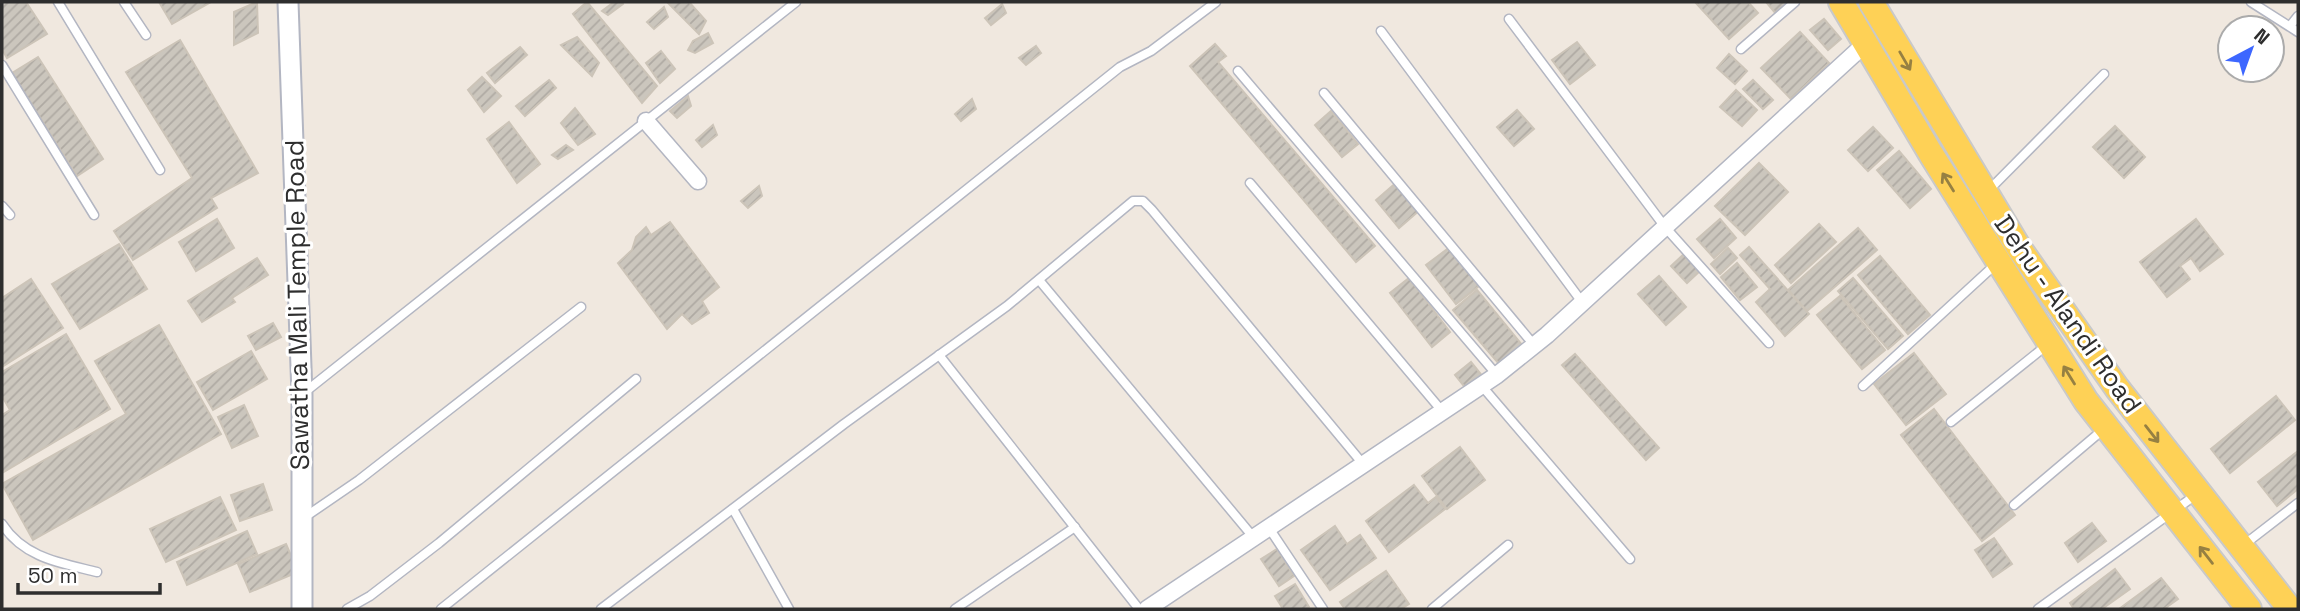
<svg xmlns="http://www.w3.org/2000/svg" width="2300" height="611" viewBox="0 0 2300 611" font-family="'Space Grotesk',sans-serif">
<style>
.building{fill:url(#building-hatch);stroke:#ccc4b8;stroke-width:2}
.lines{fill:none;stroke-linecap:round;stroke-linejoin:round}
.service-casing{stroke:#b3b6c2;stroke-width:11}
.minor-casing{stroke:#b3b6c2;stroke-width:19}
.tertiary-casing{stroke:#b3b6c2;stroke-width:23}
.primary-casing{stroke:#c9c9c9;stroke-width:28}
.service{stroke:#fff;stroke-width:8}
.minor{stroke:#fff;stroke-width:16}
.tertiary{stroke:#fff;stroke-width:19}
.primary{stroke:#fed156;stroke-width:24}
.oneway{stroke:#968042}
.labels{text-anchor:middle;stroke-width:6;stroke-linejoin:round;paint-order:stroke}
.street-label{font-size:26px;fill:#2e2e2e;stroke:#fff}
</style>
<defs>
<pattern id="building-hatch" width="6" height="6" patternUnits="userSpaceOnUse" patternTransform="scale(1.75)"><rect width="6" height="6" fill="#cbc6bd"/><path d="M-1 1l2-2M0 6l6-6M5 7l2-2" fill="none" stroke="#afaaa3"/></pattern>
</defs>
<rect width="100%" height="100%" fill="#f0e8df"/>
<g class="building">
<polygon points="2,2 26,2 47,34 7,58 2,49"/>
<polygon points="159,2 211,2 172,24"/>
<polygon points="257,2 258,33 234,45 234,12"/>
<polygon points="587,2 657,86 642,103 573,14"/>
<polygon points="614,2 622,2 623,4 608,15 602,11"/>
<polygon points="671,2 689,2 706,21 699,34 668,3"/>
<polygon points="1695,2 1748,2 1758,13 1729,39"/>
<polygon points="1766,2 1792,2 1777,15"/>
<polygon points="1002,4 1006,13 991,25 985,18"/>
<polygon points="664,7 668,17 654,29 647,22"/>
<polygon points="1824,19 1841,39 1828,50 1810,30"/>
<polygon points="1800,32 1829,63 1791,99 1761,68"/>
<polygon points="708,33 713,43 695,53 688,50 693,41"/>
<polygon points="577,37 599,63 592,76 561,45"/>
<polygon points="180,40 258,173 211,198 217,208 133,260 114,231 192,178 126,72"/>
<polygon points="1577,42 1595,65 1570,84 1552,60"/>
<polygon points="1215,44 1226,56 1218,62 1375,246 1356,262 1190,66"/>
<polygon points="1036,46 1041,53 1026,65 1019,58"/>
<polygon points="520,47 527,55 495,83 487,73"/>
<polygon points="661,51 675,69 660,83 646,63"/>
<polygon points="1729,54 1747,71 1735,84 1717,68"/>
<polygon points="38,57 103,159 77,176 12,73"/>
<polygon points="482,77 501,96 484,112 468,90"/>
<polygon points="549,80 556,88 525,116 516,106"/>
<polygon points="1753,80 1773,100 1763,109 1743,89"/>
<polygon points="1736,90 1757,110 1742,126 1720,107"/>
<polygon points="688,96 691,106 677,118 670,111"/>
<polygon points="972,99 976,109 961,121 955,114"/>
<polygon points="575,108 595,134 578,145 561,123"/>
<polygon points="1517,110 1534,129 1514,146 1497,127"/>
<polygon points="1331,111 1358,144 1342,157 1315,125"/>
<polygon points="509,122 540,164 517,183 487,139"/>
<polygon points="713,125 717,135 702,147 696,140"/>
<polygon points="2115,126 2145,157 2124,178 2093,147"/>
<polygon points="1873,127 1893,148 1868,171 1848,150"/>
<polygon points="566,145 573,150 558,159 552,155"/>
<polygon points="1899,151 1931,189 1910,208 1877,170"/>
<polygon points="1759,163 1788,192 1745,235 1715,206"/>
<polygon points="1397,182 1420,210 1399,228 1376,200"/>
<polygon points="759,186 762,196 748,208 741,201"/>
<polygon points="217,219 234,248 196,271 179,242"/>
<polygon points="1720,219 1736,238 1714,258 1697,239"/>
<polygon points="2196,219 2223,254 2200,271 2191,258 2180,266 2190,279 2167,297 2140,262"/>
<polygon points="670,222 719,287 702,301 709,313 692,324 682,314 667,329 618,263 632,250 636,237 646,227 651,235"/>
<polygon points="1819,224 1836,242 1791,283 1775,265"/>
<polygon points="1858,228 1877,250 1807,311 1788,290"/>
<polygon points="119,244 147,289 80,329 52,284"/>
<polygon points="1450,247 1479,286 1456,304 1426,265"/>
<polygon points="1749,247 1809,314 1785,336 1756,302 1770,289 1740,255"/>
<polygon points="1728,248 1737,258 1720,274 1711,264"/>
<polygon points="1685,253 1701,270 1687,283 1671,266"/>
<polygon points="1880,256 1930,315 1908,334 1858,275"/>
<polygon points="257,258 268,275 232,298 235,302 202,322 188,301"/>
<polygon points="1737,263 1757,287 1740,300 1721,277"/>
<polygon points="1659,276 1686,307 1666,325 1638,294"/>
<polygon points="1409,278 1450,332 1432,347 1390,293"/>
<polygon points="1853,278 1903,336 1888,349 1838,291"/>
<polygon points="31,279 63,328 2,367 2,298"/>
<polygon points="1477,290 1523,346 1500,365 1453,310"/>
<polygon points="1840,296 1885,350 1862,369 1817,315"/>
<polygon points="273,323 281,337 256,350 248,336"/>
<polygon points="159,325 221,434 33,540 2,484 126,414 95,361"/>
<polygon points="66,334 110,409 2,473 2,415 10,410 2,396 2,372"/>
<polygon points="251,351 267,379 213,410 197,382"/>
<polygon points="1914,353 1946,394 1906,425 1874,384"/>
<polygon points="1575,354 1659,448 1646,460 1562,365"/>
<polygon points="1471,362 1484,378 1468,391 1455,375"/>
<polygon points="2276,396 2295,420 2230,473 2211,449"/>
<polygon points="244,405 258,436 232,448 218,417"/>
<polygon points="1934,409 2015,515 1982,541 1901,435"/>
<polygon points="1460,447 1485,480 1447,509 1422,476"/>
<polygon points="2298,451 2298,489 2277,506 2258,482"/>
<polygon points="263,484 272,510 240,521 231,495"/>
<polygon points="1414,485 1428,503 1436,497 1445,509 1389,552 1366,521"/>
<polygon points="220,497 236,530 166,562 150,529"/>
<polygon points="2092,523 2106,541 2078,562 2065,543"/>
<polygon points="1335,526 1347,544 1360,535 1376,558 1330,590 1301,550"/>
<polygon points="247,531 257,554 187,585 177,562"/>
<polygon points="1994,538 2012,564 1993,577 1975,550"/>
<polygon points="286,544 298,572 250,592 238,564"/>
<polygon points="1277,549 1294,576 1279,586 1261,559"/>
<polygon points="2115,569 2130,589 2102,609 2074,609 2070,603"/>
<polygon points="1386,571 1409,604 1401,609 1345,609 1340,602"/>
<polygon points="2161,578 2178,599 2164,609 2119,609"/>
<polygon points="1295,584 1309,607 1306,609 1283,609 1275,596"/>
</g>
<g class="lines">
<defs>
<g id="service">
<polyline points="58,2 160,170"/>
<polyline points="124,2 146,35"/>
<polyline points="2251,2 2298,32"/>
<polyline points="1509,19 1665,227 1769,343"/>
<polyline points="2290,26 2298,16"/>
<polyline points="1381,31 1582,302"/>
<polyline points="1741,49 1795,2"/>
<polyline points="2,65 94,215"/>
<polyline points="1238,71 1497,375"/>
<polyline points="1324,93 1534,345"/>
<polyline points="1250,183 1442,411"/>
<polyline points="1988,191 2104,74"/>
<polyline points="2,206 10,215"/>
<polyline points="1039,280 1254,538"/>
<polyline points="939,355 1139,609"/>
<polyline points="1481,385 1630,559"/>
<polyline points="1863,386 1997,263"/>
<polyline points="305,392 796,2"/>
<polyline points="1951,422 2047,345"/>
<polyline points="2014,505 2105,428"/>
<polyline points="733,509 789,609"/>
<polyline points="305,517 359,480 581,307"/>
<path d="M2,524C24,558 61,563 97,572"/>
<polyline points="1269,528 1323,609"/>
<polyline points="2245,544 2298,503"/>
<polyline points="347,609 370,596 439,543 636,379"/>
<polyline points="441,609 1120,67 1151,51 1216,2"/>
<polyline points="601,609 844,424 1007,306 1133,201 1143,201 1152,210 1363,464"/>
<polyline points="955,609 1075,527"/>
<polyline points="1432,609 1508,545"/>
<polyline points="2038,609 2197,494"/>
</g>
<g id="minor">
<polyline points="646,121 698,181"/>
<polyline points="1147,609 1497,375 1547,335 1865,44"/>
</g>
<polyline id="tertiary" points="288,2 302,395 302,609"/>
<g id="primary">
<polyline points="1841,2 1931,154 2086,401 2249,609"/>
<polyline points="1871,2 2019,248 2117,388 2290,609"/>
</g>
</defs>
<use href="#service" class="service-casing"/>
<use href="#minor" class="minor-casing"/>
<use href="#tertiary" class="tertiary-casing"/>
<use href="#primary" class="primary-casing"/>
<use href="#service" class="service"/>
<use href="#minor" class="minor"/>
<use href="#tertiary" class="tertiary"/>
<use href="#primary" class="primary"/>
</g>
<defs><path id="oneway-shaft" d="M-6 0H5M1.5-3L5.5 0L1.5 3" fill="none" stroke-width="1.6" stroke-linecap="round" stroke-linejoin="round" transform="scale(1.75)"/></defs>
<g class="oneway">
<use href="#oneway-shaft" transform="translate(1905 61) rotate(60)"/>
<use href="#oneway-shaft" transform="translate(1948 182) rotate(-122)"/>
<use href="#oneway-shaft" transform="translate(2069 375) rotate(-122)"/>
<use href="#oneway-shaft" transform="translate(2152 434) rotate(52)"/>
<use href="#oneway-shaft" transform="translate(2206 555) rotate(-128)"/>
</g>
<g class="labels">
<g class="street-label">
<text transform="translate(297 305) rotate(-91)" y="9">Sawatha Mali Temple Road</text>
<text transform="translate(2068 314) rotate(55)" y="9">Dehu - Alandi Road</text>
</g>
</g>
<rect width="2300" height="611" fill="none" stroke="#2e2e2e" stroke-width="7"/>
<g transform="translate(2251 49) rotate(41)"><circle r="33" fill="#ffffff" stroke="#ababab" stroke-width="2"/>
<path d="M0-5L12 26L0 18L-12 26Z" fill="#3d67ff"/>
<text y="-10" font-size="19" font-weight="bold" text-anchor="middle" fill="#2e2e2e">N</text>
</g>
<path d="M18 583v10h142v-10" fill="none" stroke="#2e2e2e" stroke-width="3.5"/>
<text x="28" y="583" font-size="21" fill="#2e2e2e" stroke="#ffffff" stroke-width="5" paint-order="stroke">50 m</text>
</svg>
